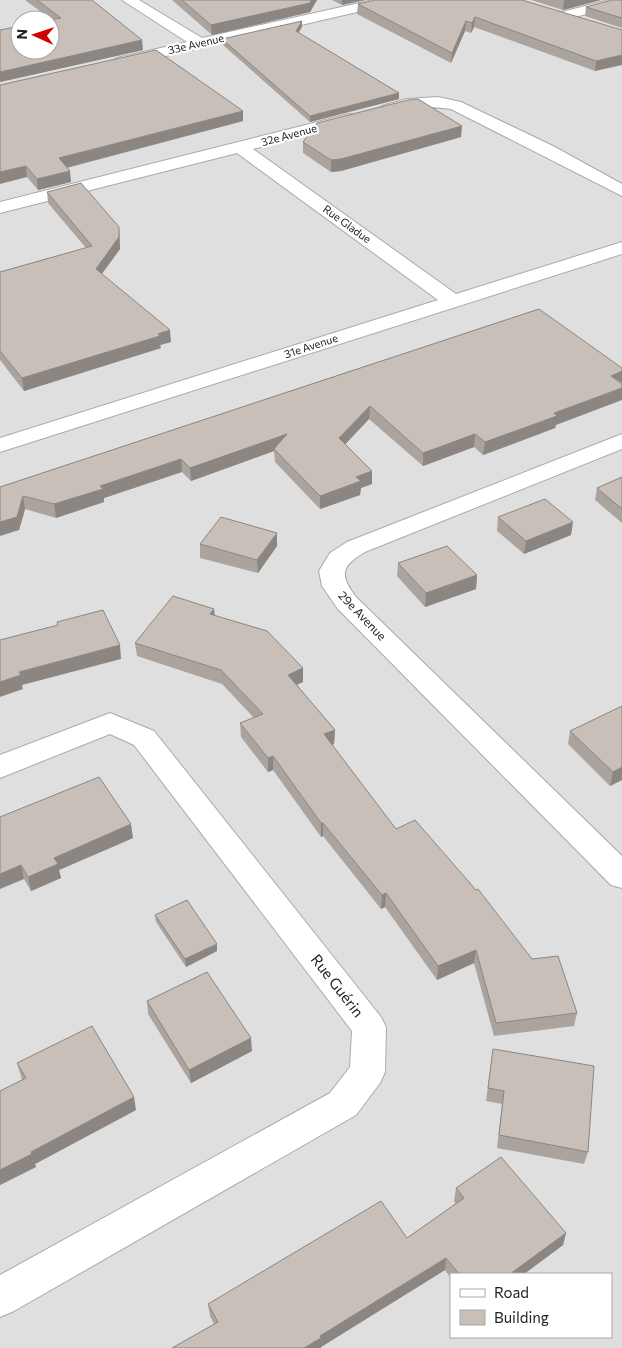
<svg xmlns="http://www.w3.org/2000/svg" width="622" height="1348" viewBox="0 0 622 1348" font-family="Commissioner,sans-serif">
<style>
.residential{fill:#e0dfdf;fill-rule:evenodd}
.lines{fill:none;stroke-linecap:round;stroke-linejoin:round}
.minor-casing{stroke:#a9a9a9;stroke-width:2}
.minor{fill:#fff;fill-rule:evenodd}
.wall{fill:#aba49e}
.shaded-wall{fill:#8b8681}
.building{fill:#c7bfb8;stroke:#8b8681}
.labels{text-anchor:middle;stroke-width:4.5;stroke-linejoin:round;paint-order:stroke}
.far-street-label{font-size:11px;fill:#222;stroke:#fff}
.street-label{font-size:12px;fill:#222;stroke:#fff}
.near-street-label{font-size:15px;fill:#222;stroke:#fff}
</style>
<rect width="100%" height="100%" fill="#f2efe9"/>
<path class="residential" d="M0,0H622V1348H0ZM20,20H50V50H20ZM451,1274H611V1337H451Z"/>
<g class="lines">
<defs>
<g id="minor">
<polygon points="122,0 139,0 202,38 373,0 399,0 397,3 392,4 122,66 117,64 114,61 117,58 187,42"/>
<polygon points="609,0 622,0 622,5 563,20 558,19 556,16 558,13"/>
<path d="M438,97L461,102L553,146L622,184V196L451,109C436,107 420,106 406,109C398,111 391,115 382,112L380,109L382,106L407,99Z"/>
<polygon points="349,114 355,115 357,119 355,123 253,149 456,294 622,242 622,254 0,452 0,438 438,300 237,153 0,213 0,202"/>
<path d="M622,434V449L365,552C341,566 339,575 356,597L622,856V888L611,885L338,609L322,586L319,571L330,553L347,542Z"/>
<polygon points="110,713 154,731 381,1017 386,1027 385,1072 380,1083 356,1115 14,1311 0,1317 0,1275 330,1093 350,1067 352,1031 134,745 110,734 0,778 0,755"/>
</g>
</defs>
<use href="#minor" class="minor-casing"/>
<use href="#minor" class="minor"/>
</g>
<g class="wall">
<polygon points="25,0 92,0 143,50 0,82 0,30 52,20"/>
<polygon points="172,0 317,0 310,12 212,35"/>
<polygon points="332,0 365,0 342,5"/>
<polygon points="531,0 601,0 563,10"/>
<polygon points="622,0 622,28 585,16 586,7"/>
<polygon points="358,4 622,30 595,71 474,27 471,33 465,31 451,63 357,14"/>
<polygon points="302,27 298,33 399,93 399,99 310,122 223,45 222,39"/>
<polygon points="0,85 243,111 243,121 67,168 71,182 38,190 27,177"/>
<polygon points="461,137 341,171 331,172 303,153 303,142"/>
<polygon points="47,192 119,227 120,249 102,274 171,342 160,345 161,348 24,391 0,360 0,272 86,248 48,203"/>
<polygon points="539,309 556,425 555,428 483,455 474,447 423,466 369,419 345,444 372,484 361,488 360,495 320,509 275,462 274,451 191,481 182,472 104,498 104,502 56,518 25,509 19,530 0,487"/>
<polygon points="622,477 622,523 595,500 597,488"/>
<polygon points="498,517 571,535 524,554 497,531"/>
<polygon points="277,533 277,546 258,573 200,558 200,544"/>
<polygon points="398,563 477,575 476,589 425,607 397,576"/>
<polygon points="214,609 215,616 303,668 303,682 297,685 335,730 334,744 332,745 396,829 532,959 577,1013 574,1026 494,1036 474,963 437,980 385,907 381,909 323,836 321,837 273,770 268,772 241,737 240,723 254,718 222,684 137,656 135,643"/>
<polygon points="622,706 622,780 610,786 568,744 570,731"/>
<polygon points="0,817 133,838 59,870 61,878 31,891 24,879"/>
<polygon points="155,915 217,951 186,967 156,922"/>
<polygon points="147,1001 252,1051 191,1083 148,1014"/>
<polygon points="493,1049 588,1152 584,1164 497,1148 502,1104 486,1101"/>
<polygon points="17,1063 136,1110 35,1164 36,1167 0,1185 0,1091 22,1080 21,1076"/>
<polygon points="456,1188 566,1233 563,1245 524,1274 451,1274 451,1278 445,1270 321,1347 321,1348 172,1348 214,1324 210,1316 208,1304 407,1238 456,1204 454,1201"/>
</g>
<g class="shaded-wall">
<polygon points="311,0 317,0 310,12 212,35 211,25"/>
<polygon points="342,0 365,0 342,5"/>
<polygon points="564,0 601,0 563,10"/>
<polygon points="475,17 474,27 471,33 472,23"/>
<polygon points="302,21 302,27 296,37 296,31"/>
<polygon points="466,21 465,31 451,63 452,53"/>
<polygon points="142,40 143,50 0,82 0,72"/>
<polygon points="622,55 622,65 595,71 596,61"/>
<polygon points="399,93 399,99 310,122 310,116"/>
<polygon points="243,111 243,121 61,169 59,158"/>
<polygon points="462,126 461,137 341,171 331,172 331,160"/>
<polygon points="26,166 27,177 0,184 0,172"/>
<polygon points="70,171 71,182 38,190 37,179"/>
<polygon points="119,227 120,249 97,280 96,269"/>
<polygon points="170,330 171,342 160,345 161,348 24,391 22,378 158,334"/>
<polygon points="622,371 622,383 611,376"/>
<polygon points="622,388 622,400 556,425 555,428 483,455 485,442 554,413"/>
<polygon points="370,406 369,419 339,451 339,438"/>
<polygon points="287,434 274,449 274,451 191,481 190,468"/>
<polygon points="475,434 474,447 423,466 423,453"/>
<polygon points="181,459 182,472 104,498 104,502 56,518 54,504 100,486"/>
<polygon points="372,471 372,484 361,488 360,495 320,509 320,496 356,477"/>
<polygon points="23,496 25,509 19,530 0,536 0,522"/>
<polygon points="573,522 571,535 524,554 526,541"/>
<polygon points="277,533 277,546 258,573 257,560"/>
<polygon points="477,575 476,589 425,607 426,593"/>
<polygon points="214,609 215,622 210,614"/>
<polygon points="120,645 121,659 22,685 23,689 0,697 0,682 19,672"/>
<polygon points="303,668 303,682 288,688 288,675"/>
<polygon points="335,730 334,744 324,748 324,734"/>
<polygon points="273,756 273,770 268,772 268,758"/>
<polygon points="622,767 622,780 610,786 613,772"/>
<polygon points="321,823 323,823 323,836 321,837"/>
<polygon points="131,824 133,838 59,870 61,878 31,891 28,877 54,858"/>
<polygon points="21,865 24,879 0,889 0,874"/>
<polygon points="386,893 385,907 381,909 382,895"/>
<polygon points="217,944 217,951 186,967 185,959"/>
<polygon points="476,950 474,963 437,980 438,966"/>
<polygon points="251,1038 252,1051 191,1083 189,1070"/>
<polygon points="134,1097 136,1110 35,1164 36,1167 0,1185 0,1170 31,1152"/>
<polygon points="566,1233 563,1245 524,1274 510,1274"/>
<polygon points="446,1258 445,1270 321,1347 321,1348 304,1348 320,1336"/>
</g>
<g class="building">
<polygon points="37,0 92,0 142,40 0,72 0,30 20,26 20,50 50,50 50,20 61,18"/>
<polygon points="182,0 311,0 310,3 211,25"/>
<polygon points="376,0 522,0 622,30 622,55 596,61 475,17 472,23 466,21 452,53 358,4"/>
<polygon points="612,0 622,0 622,18 586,7"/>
<polygon points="302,21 296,31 399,93 310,116 222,39"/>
<polygon points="156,50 243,111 59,158 70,171 37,179 26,166 0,172 0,85"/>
<polygon points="418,99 462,126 341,159 331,160 303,142 317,123 408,100"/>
<polygon points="81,183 119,227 119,237 96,269 170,330 158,334 160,336 22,378 0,351 0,272 92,246 47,192"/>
<polygon points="539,309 622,368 622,371 611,376 622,384 622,388 554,413 557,416 485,442 475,434 423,453 370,406 339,438 372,471 356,477 361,481 320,496 274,449 287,434 190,468 181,459 100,486 103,489 54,504 23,496 17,517 0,522 0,487"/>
<polygon points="622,477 622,509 597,488"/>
<polygon points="545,499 573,522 526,541 498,517"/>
<polygon points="221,517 277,533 257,560 200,544"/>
<polygon points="447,546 477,575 426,593 398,563"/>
<polygon points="173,596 214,609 210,614 267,631 303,668 288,675 335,730 324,734 396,829 415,820 476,890 478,889 532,959 558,956 577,1013 496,1023 476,950 438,966 386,893 382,895 323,823 321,823 273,756 268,758 240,723 263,714 221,670 135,643"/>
<polygon points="103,610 120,645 19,672 21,675 0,682 0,640 58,625 57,622"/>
<polygon points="622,706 622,767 613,772 570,731"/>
<polygon points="99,777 131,824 54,858 58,864 28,877 21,865 0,874 0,817"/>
<polygon points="187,900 217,944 185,959 155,915"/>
<polygon points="207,972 251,1038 189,1070 147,1001"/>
<polygon points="92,1026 134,1097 31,1152 32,1154 0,1170 0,1091 26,1078 17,1063"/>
<polygon points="493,1049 594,1066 588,1152 499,1135 504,1091 488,1088"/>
<polygon points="501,1157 566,1233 510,1274 459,1274 446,1258 320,1336 321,1338 304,1348 172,1348 218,1322 208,1304 381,1201 407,1238 464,1198 456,1188"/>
</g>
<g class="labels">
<g class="far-street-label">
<text transform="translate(196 44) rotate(-13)" y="4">33e Avenue</text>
<text transform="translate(289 135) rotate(-15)" y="4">32e Avenue</text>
<text transform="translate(347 224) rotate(36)" y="4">Rue Gladue</text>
<text transform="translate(311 346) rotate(-18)" y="4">31e Avenue</text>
</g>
<g class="street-label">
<text transform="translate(362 616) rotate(46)" y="4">29e Avenue</text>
</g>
<g class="near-street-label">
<text transform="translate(337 986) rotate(52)" y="5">Rue Guérin</text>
</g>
</g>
<rect x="450" y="1273" width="162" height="65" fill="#ffffff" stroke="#a7a7a7"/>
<rect x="460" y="1289" width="25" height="8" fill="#ffffff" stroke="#a7a7a7"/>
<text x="494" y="1298" font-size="15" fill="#222222">Road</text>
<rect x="460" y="1310" width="25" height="15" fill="#c7bfb8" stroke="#a7a7a7"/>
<text x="494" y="1323" font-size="15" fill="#222222">Building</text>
<g transform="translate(35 35) rotate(273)"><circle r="24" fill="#ffffff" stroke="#a7a7a7"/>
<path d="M0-4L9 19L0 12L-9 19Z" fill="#d40000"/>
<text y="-8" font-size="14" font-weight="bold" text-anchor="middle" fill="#222222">N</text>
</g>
</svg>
